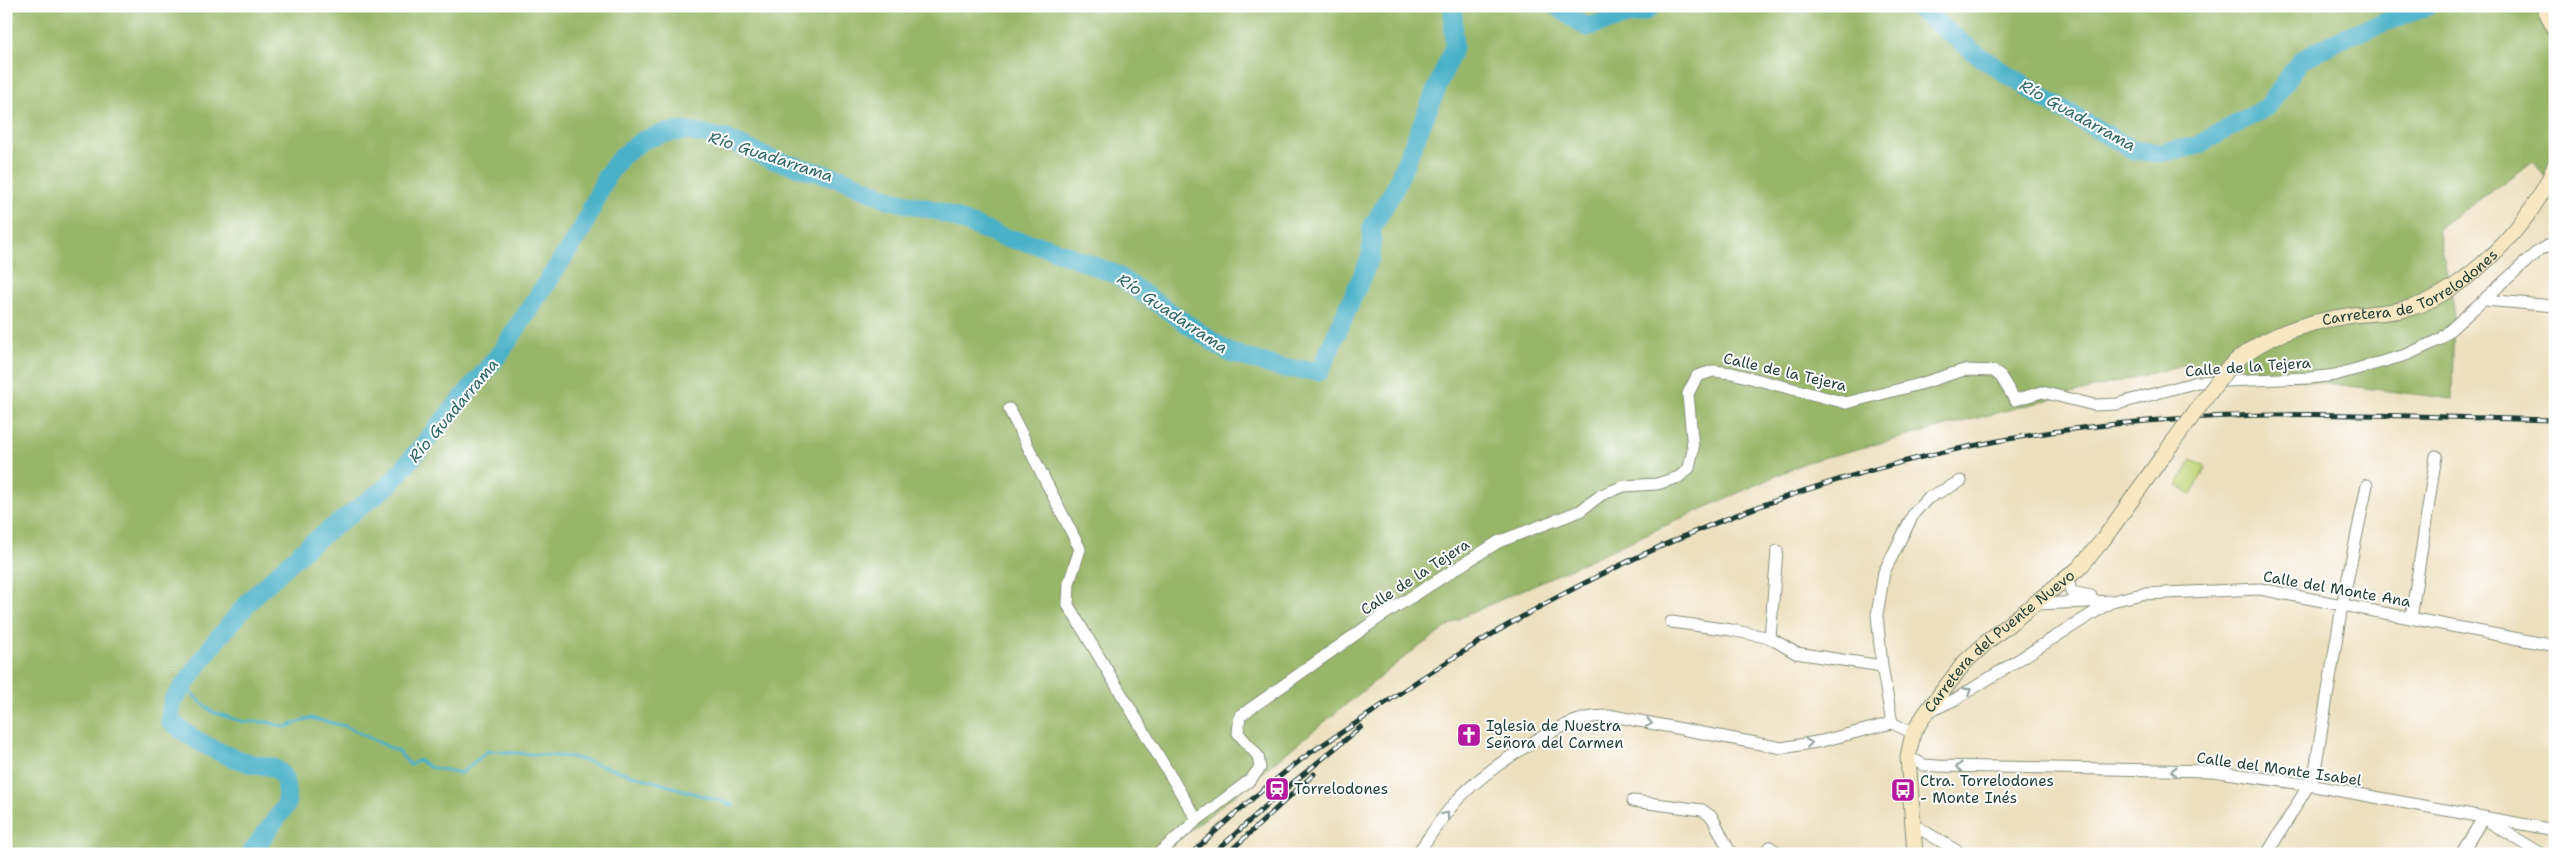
<svg xmlns="http://www.w3.org/2000/svg" width="2561" height="860" viewBox="0 0 2561 860" font-family="'Shantell Sans',sans-serif">
<style>
.green{fill:#c1d477;stroke:#708856}
.forest{fill:#98b668;stroke:#5c7a4e}
.lines{fill:none;stroke-linecap:round;stroke-linejoin:round}
.stream{stroke:#4ab1c8;stroke-width:3}
.river{stroke:#4ab1c8;stroke-width:19}
.minor-casing{stroke:#868e7a;stroke-width:13}
.secondary-casing{stroke:#868e7a;stroke-width:17}
.minor{stroke:#fff;stroke-width:11}
.secondary{stroke:#f7e8c3;stroke-width:15}
.rail-casing{stroke:#1f3d34;stroke-width:5}
.rail{stroke:#fff;stroke-width:3;stroke-dasharray:9;stroke-linecap:butt}
.secondary-bridge-casing{stroke:#868e7a;stroke-width:17;stroke-linecap:butt}
.secondary-bridge{stroke:#f7e8c3;stroke-width:15}
.oneway{stroke:#8f9e9a}
.labels{text-anchor:middle;stroke-width:4;stroke-linejoin:round;paint-order:stroke}
.street-label{font-size:15px;fill:#1f3d34;stroke:#fff}
.poi-label{font-size:15px;fill:#1f3d34;stroke:#fff;text-anchor:start}
.water-label{font-size:16px;font-style:italic;fill:#2e6668;stroke:#fff}
</style>
<rect width="100%" height="100%" fill="#fff"/>
<filter id="ink" filterUnits="userSpaceOnUse"><feTurbulence type="fractalNoise" baseFrequency=".02" numOctaves="2"/><feDisplacementMap in="SourceGraphic" scale="10" xChannelSelector="R" yChannelSelector="G"/><feConvolveMatrix kernelMatrix="1 2 1 2 8 2 1 2 1" color-interpolation-filters="sRGB"/></filter>
<filter id="wash" filterUnits="userSpaceOnUse"><feTurbulence type="fractalNoise" baseFrequency=".0096" numOctaves="4" result="noise"/><feDisplacementMap in="SourceGraphic" scale="20" xChannelSelector="R" yChannelSelector="G"/><feGaussianBlur stdDeviation="1.12" result="paint"/><feColorMatrix in="noise" values="0 0 0 0 0 0 0 0 0 0 0 0 0 0 0 0 0 1.4 0 .05"/><feComposite in="paint" operator="in"/></filter>
<g filter="url(#wash)">
<rect width="100%" height="100%" fill="#ede0bf"/>
<polygon class="green" points="2192,459 2206,467 2191,494 2177,486"/>
<polygon class="forest" points="6,6 2536,6 2555,28 2555,185 2532,162 2438,229 2454,307 2452,399 2183,365 1807,462 1460,618 1406,656 1161,854 6,854"/>
<g class="lines">
<g class="stream">
<polyline points="184,687 212,712 244,722 267,722 285,727 310,718 345,726 399,752 410,765 419,760 429,767 461,773 488,751 572,757 733,805"/>
<polyline points="254,848 276,854"/>
</g>
<g class="river">
<polyline points="1556,6 1586,27 1646,11 1652,6"/>
<polyline points="1915,6 1982,58 2048,101 2133,150 2159,153 2196,146 2267,107 2301,60 2345,37 2428,6"/>
<path d="M250,854L287,804C286,796 287,783 283,777C275,763 261,767 249,763C219,754 194,741 170,721L172,702L215,642L254,596L308,546L389,485L501,352L582,229L606,177L621,157L643,140L664,133L685,131L724,138L770,159L845,180L891,200L938,211L1002,237L1047,247L1115,274L1228,352L1281,368L1320,371L1371,256L1372,227L1395,188L1454,47L1453,6"/>
</g>
</g>
</g>
<g filter="url(#ink)">
<g class="lines">
<defs>
<g id="minor">
<polyline points="2485,300 2555,306"/>
<polyline points="1009,409 1080,549 1069,583 1068,605 1197,820"/>
<polyline points="2068,579 2071,592 2091,596"/>
<polyline points="2036,604 2112,601 2142,594 2260,589 2555,646"/>
<polyline points="2411,618 2436,456"/>
<polyline points="1671,622 1731,630 1770,638 1796,653 1882,666"/>
<polyline points="1770,638 1777,551"/>
<polyline points="1928,712 1956,699 2111,602"/>
<polyline points="1892,723 1882,666 1877,615 1884,572 1914,513 1928,498 1961,481"/>
<polyline points="1908,757 1924,765 1938,766 2213,771 2309,785 2549,829 2555,827"/>
<polyline points="1633,801 1702,810 1712,817 1731,854"/>
<polyline points="1914,825 1962,854"/>
<polyline points="1158,854 1197,820 1250,780 1260,768 1258,756 1238,733 1240,716 1383,615 1498,542 1580,511 1601,495 1624,486 1657,484 1679,477 1689,468 1693,449 1688,394 1697,376 1713,371 1732,373 1846,403 1920,384 1964,370 1994,371 2001,377 2015,400 2042,392 2094,405 2117,404 2197,382 2310,378 2335,375 2406,355 2439,340 2538,251 2555,242"/>
<path d="M1417,854C1431,835 1444,813 1461,796C1488,769 1543,732 1579,720C1590,716 1602,716 1613,716L1782,748L1822,741L1892,723L1913,733"/>
<polyline points="1763,854 1770,847 1780,854"/>
<polyline points="2267,854 2314,776 2342,606 2367,485"/>
<polyline points="2461,854 2483,818 2542,854"/>
</g>
<g id="secondary">
<polyline points="2544,6 2555,31"/>
<path id="s1" d="M2227,369C2261,335 2308,321 2354,315C2373,313 2392,313 2410,308C2466,292 2536,219 2555,165"/>
<path id="s2" d="M1915,854L1908,757L1913,733L1925,714L1965,662L1988,641L2079,568L2103,540L2162,457"/>
</g>
</defs>
<use href="#minor" class="minor-casing"/>
<use href="#secondary" class="secondary-casing"/>
<use href="#minor" class="minor"/>
<use href="#secondary" class="secondary"/>
<defs>
<g id="rail">
<path d="M1191,854C1229,818 1268,784 1310,753C1332,738 1356,724 1378,708C1611,545 1862,445 2147,421C2282,409 2419,417 2555,420"/>
<polyline points="1213,854 1278,795 1361,727"/>
<polyline points="1227,854 1314,774"/>
</g>
</defs>
<use href="#rail" class="rail-casing"/>
<use href="#rail" class="rail"/>
<defs>
<polyline id="secondary-bridge" points="2162,457 2227,369"/>
</defs>
<use href="#secondary-bridge" class="secondary-bridge-casing"/>
<use href="#secondary-bridge" class="secondary-bridge"/>
</g>
<defs><path id="oneway-chevron" d="M-2-3.5L2.5 0L-2 3.5" fill="none" stroke-width="1.6" stroke-linecap="round" stroke-linejoin="round" transform="scale(1.25)"/></defs>
<g class="oneway">
<use href="#oneway-chevron" transform="translate(1968 691) rotate(-32)"/>
<use href="#oneway-chevron" transform="translate(1649 723) rotate(11)"/>
<use href="#oneway-chevron" transform="translate(1809 743) rotate(-9)"/>
<use href="#oneway-chevron" transform="translate(1959 767) rotate(-179)"/>
<use href="#oneway-chevron" transform="translate(2174 771) rotate(-179)"/>
<use href="#oneway-chevron" transform="translate(1446 815) rotate(-52)"/>
</g>
</g>
<defs>
<symbol id="church-square" viewBox="-11 -11 22 22"><rect x="-9" y="-9" width="18" height="18" rx="4" fill="#b5179e" stroke="#fff"/><path d="M-1.2-6h2.4v3.5h3.3v2.4h-3.3V6h-2.4V-.1h-3.3v-2.4h3.3Z" fill="#fff"/></symbol>
<symbol id="station-square" viewBox="-11 -11 22 22"><rect x="-9" y="-9" width="18" height="18" rx="4" fill="#b5179e" stroke="#fff"/><path d="M-3-6H3Q5-6 5-4V2Q5 4 3 4L4.5 6H3L1.5 4h-3L-3 6H-4.5L-3 4Q-5 4-5 2V-4Q-5-6-3-6ZM-3.5-4v3h7v-3ZM-3.5 1v1.5H-2V1ZM2 1v1.5H3.5V1Z" fill="#fff"/></symbol>
<symbol id="bus-square" viewBox="-11 -11 22 22"><rect x="-9" y="-9" width="18" height="18" rx="4" fill="#b5179e" stroke="#fff"/><path d="M-5-6H5V4H4V6H2V4H-2V6H-4V4H-5ZM-3.5-4V0h7V-4ZM-3.5 1.2v1.5H-2V1.2ZM2 1.2v1.5H3.5V1.2Z" fill="#fff"/></symbol>
</defs>
<g fill-rule="evenodd">
<use href="#church-square" x="1455" y="721" width="28" height="28"/>
<use href="#station-square" x="1263" y="775" width="28" height="28"/>
<use href="#bus-square" x="1889" y="776" width="28" height="28"/>
</g>
<g class="labels">
<g class="street-label">
<text dy="5" stroke="none"><textPath href="#s1" startOffset="204">Carretera de Torrelodones</textPath></text>
<text transform="translate(2248 367) rotate(-4)" y="5">Calle de la Tejera</text>
<text transform="translate(1785 372) rotate(13)" y="5">Calle de la Tejera</text>
<text transform="translate(1415 577) rotate(-33)" y="5">Calle de la Tejera</text>
<text transform="translate(2337 589) rotate(10)" y="5">Calle del Monte Ana</text>
<text dy="5" stroke="none"><textPath href="#s2" startOffset="249">Carretera del Puente Nuevo</textPath></text>
<text transform="translate(2279 769) rotate(8)" y="5">Calle del Monte Isabel</text>
</g>
<g class="poi-label">
<text x="1486" y="731">Iglesia de Nuestra<tspan x="1486" dy="17">Señora del Carmen</tspan></text>
<text x="1920" y="786">Ctra. Torrelodones<tspan x="1920" dy="17">- Monte Inés</tspan></text>
<text x="1294" y="794">Torrelodones</text>
</g>
<g class="water-label">
<text transform="translate(2078 115) rotate(29)" y="6">Río Guadarrama</text>
<text transform="translate(771 156) rotate(18)" y="6">Río Guadarrama</text>
<text transform="translate(1173 313) rotate(34)" y="6">Río Guadarrama</text>
<text transform="translate(453 410) rotate(-50)" y="6">Río Guadarrama</text>
</g>
</g>
<rect width="2561" height="860" fill="none" stroke="#fff" stroke-width="25"/>
</svg>
